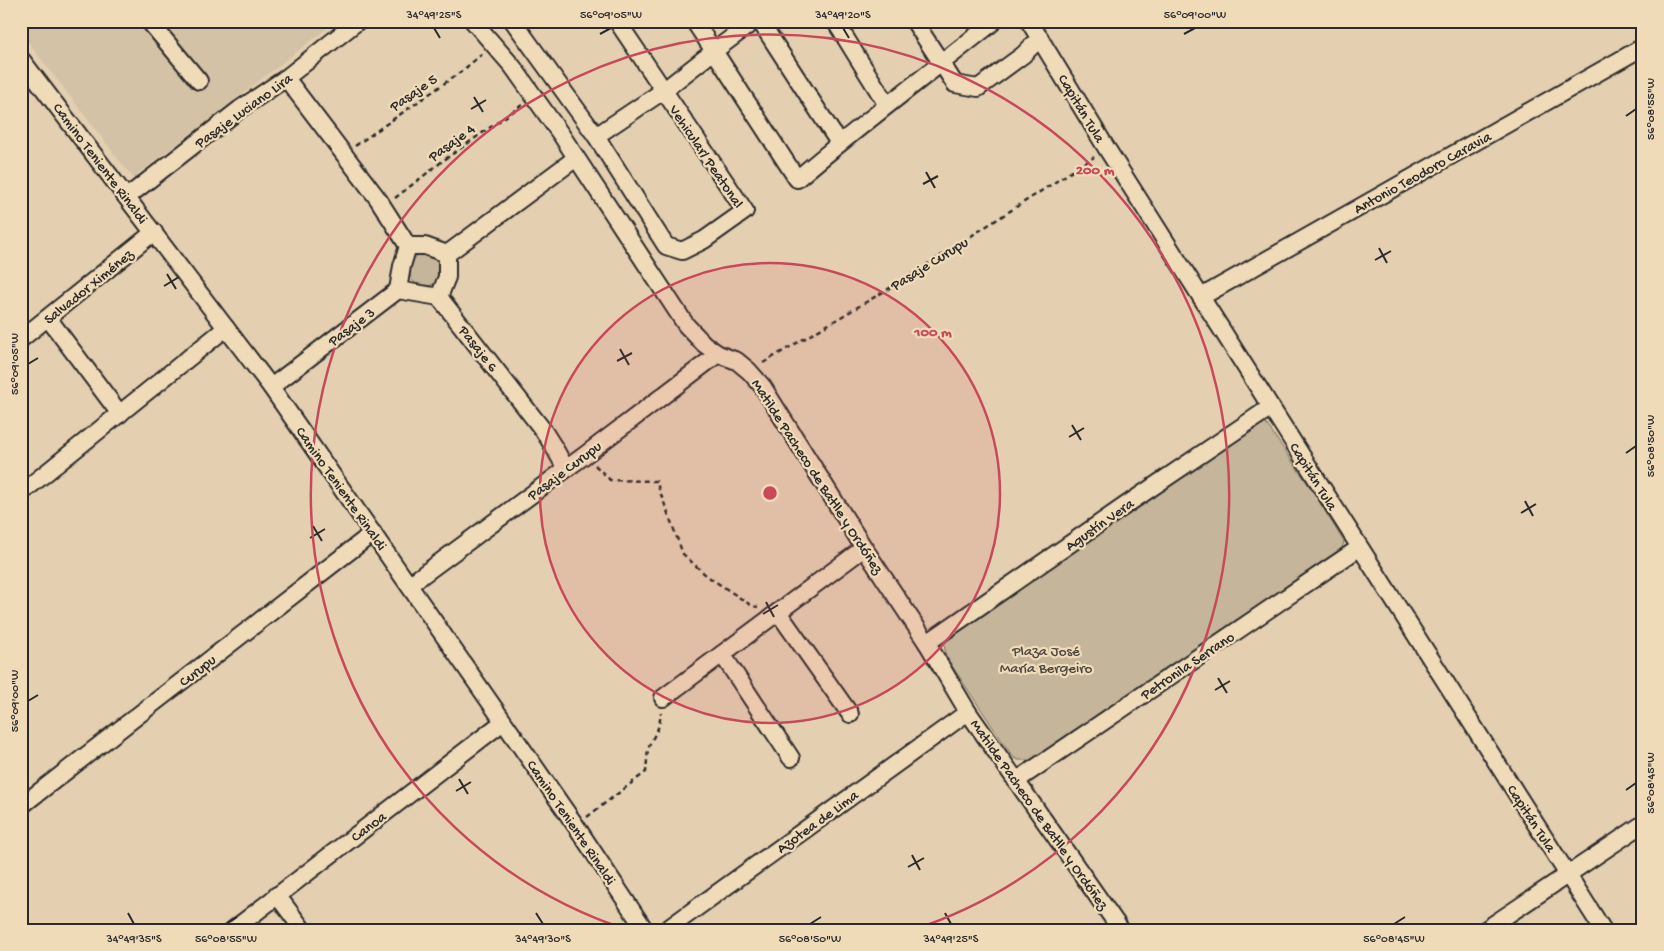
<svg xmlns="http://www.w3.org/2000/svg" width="1664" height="951" viewBox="0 0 1664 951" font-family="'Gochi Hand',sans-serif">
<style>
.built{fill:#d4c2a6}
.green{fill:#c5b59a;stroke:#787062}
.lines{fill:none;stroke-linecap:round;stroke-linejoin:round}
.minor-casing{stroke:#2b2b2b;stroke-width:20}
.path{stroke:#2b2b2b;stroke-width:2.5;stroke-dasharray:5 4;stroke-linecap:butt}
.minor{stroke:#f0dbb9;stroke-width:16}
.ticks{fill:none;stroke:#2b2b2b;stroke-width:2}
.ring{fill:none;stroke:#c94859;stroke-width:2.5}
.labels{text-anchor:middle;stroke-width:4.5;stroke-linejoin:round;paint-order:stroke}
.street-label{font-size:15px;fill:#2b2b2b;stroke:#f0dbb9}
.park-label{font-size:15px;fill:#4a4741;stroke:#f0dbb9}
.centre{fill:#c94859;stroke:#f0dbb9;stroke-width:2.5}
.ring-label{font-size:15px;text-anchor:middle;font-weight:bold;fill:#c94859;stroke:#f0dbb9;stroke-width:4.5;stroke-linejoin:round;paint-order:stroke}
.neatline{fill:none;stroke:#2b2b2b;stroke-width:2}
.ticks-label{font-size:12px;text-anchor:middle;fill:#2b2b2b}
</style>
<rect width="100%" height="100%" fill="#e4d0b1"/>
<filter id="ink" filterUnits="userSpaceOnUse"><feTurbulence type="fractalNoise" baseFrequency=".02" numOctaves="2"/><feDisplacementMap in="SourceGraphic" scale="10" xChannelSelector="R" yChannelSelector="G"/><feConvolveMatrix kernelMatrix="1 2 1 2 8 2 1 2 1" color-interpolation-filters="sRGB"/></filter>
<g filter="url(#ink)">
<polygon class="built" points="21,21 337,21 133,178 21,33"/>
<g class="green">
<path d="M425,253L440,260L442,265L437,282C411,300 396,258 425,253Z"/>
<polygon points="1263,424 1267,425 1310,487 1344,542 1342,548 1030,760 1018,760 1013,757 946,657 944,643 948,635 1256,427"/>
</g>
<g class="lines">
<defs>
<g id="minor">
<polyline points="149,21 199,81"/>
<polyline points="473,21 513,67 562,136 686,325 704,344 718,354 737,361 749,371 763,387 864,548 927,643 968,712 1121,930"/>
<polyline points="513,21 596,136 666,246 682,251 704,240 745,211 617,21"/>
<path d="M754,21L714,51L797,179C860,125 927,75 992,23"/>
<polyline points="760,21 839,143"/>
<polyline points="835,21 887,105"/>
<polyline points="914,21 955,84 978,88 1023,55 1040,38"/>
<polyline points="1029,21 1107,149 1603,930"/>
<polyline points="21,59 271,387 576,826 645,930"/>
<polyline points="286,78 378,199 408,246 425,246 447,254 447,277 439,297 543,430 555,449 566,469"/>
<polyline points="596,136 663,91 714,51 694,21"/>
<polyline points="127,197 240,109 286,78 358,21"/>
<polyline points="447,254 576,158"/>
<polyline points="398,290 402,266 408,246"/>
<polyline points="1201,297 1643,47"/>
<polyline points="48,318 120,414"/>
<polyline points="21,339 154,232"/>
<polyline points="271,387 398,290 439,297"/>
<polyline points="21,493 226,328"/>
<polyline points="409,585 585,455 718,354"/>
<polyline points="778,612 850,714"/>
<polyline points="927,643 1126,505 1271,407"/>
<polyline points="722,654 791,758"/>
<polyline points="663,698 864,548"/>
<polyline points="1016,781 1359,548"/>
<polyline points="21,806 373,533"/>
<polyline points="277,895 303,930"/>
<polyline points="233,930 503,722"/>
<polyline points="666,930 968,712"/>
<polyline points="1485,930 1643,824"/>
</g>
</defs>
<use href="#minor" class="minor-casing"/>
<g class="path">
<polyline points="355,146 462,71 482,54"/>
<polyline points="395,198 444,160 522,105"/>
<polyline points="763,363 895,285 1094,157"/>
<polyline points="595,465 610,480 656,481 683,554 707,576 752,606 758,607"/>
<polyline points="587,817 646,772 648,748 659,726 661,713"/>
</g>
<use href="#minor" class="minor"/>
</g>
</g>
<path class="ticks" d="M434,28L440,38M843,28L849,38M600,34L611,28M1184,34L1195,28M474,97L483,112M471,109L486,100M1626,116L1636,109M926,172L935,188M923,184L938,176M1379,248L1387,263M1375,260L1391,251M167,274L176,289M164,286L179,277M620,349L629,365M617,361L632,353M28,364L38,358M1072,425L1081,440M1069,437L1084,428M1626,453L1636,446M1525,501L1533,516M1521,513L1536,504M313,526L322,541M310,538L325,529M766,602L774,617M763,614L778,605M1218,678L1227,693M1215,690L1230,681M28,701L38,695M459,779L468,794M1626,790L1636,783M456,791L471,782M912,855L920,870M908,867L924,858M128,913L134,924M536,913L543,924M945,913L951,924M226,924L237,917M810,924L821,917M1394,924L1405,917"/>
<circle cx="770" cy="493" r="230" fill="#c94859" fill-opacity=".12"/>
<g class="ring">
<circle cx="770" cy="493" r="230"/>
<path d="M628 930A459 459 0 1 1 912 930"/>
</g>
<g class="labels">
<g class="street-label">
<text transform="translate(413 92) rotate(-35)" y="5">Pasaje 5</text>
<text transform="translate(1082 108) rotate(59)" y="5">Capitán Tula</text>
<text transform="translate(243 110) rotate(-36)" y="5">Pasaje Luciano Lira</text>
<text transform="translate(451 142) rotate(-36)" y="5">Pasaje 4</text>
<text transform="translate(707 156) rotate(56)" y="5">Vehicular/ Peatonal</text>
<text transform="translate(101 163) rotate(53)" y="5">Camino Teniente Rinaldi</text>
<text transform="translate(1422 172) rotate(-29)" y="5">Antonio Teodoro Caravia</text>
<text transform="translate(929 263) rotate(-32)" y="5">Pasaje Curupu</text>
<text transform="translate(88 286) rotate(-39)" y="5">Salvador Ximénez</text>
<text transform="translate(351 326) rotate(-37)" y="5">Pasaje 3</text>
<text transform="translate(479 348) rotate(52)" y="5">Pasaje 6</text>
<text transform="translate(564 470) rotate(-37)" y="5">Pasaje Curupu</text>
<text transform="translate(818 476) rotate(57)" y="5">Matilde Pacheco de Batlle y Ordóñez</text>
<text transform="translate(1314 476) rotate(58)" y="5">Capitán Tula</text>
<text transform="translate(342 488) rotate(55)" y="5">Camino Teniente Rinaldi</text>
<text transform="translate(1099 524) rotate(-35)" y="5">Agustín Vera</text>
<text transform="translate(1187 665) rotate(-34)" y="5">Petronila Serrano</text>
<text transform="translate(197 670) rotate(-38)" y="5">Curupu</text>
<text transform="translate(1040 814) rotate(55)" y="5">Matilde Pacheco de Batlle y Ordóñez</text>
<text transform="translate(1532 818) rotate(57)" y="5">Capitán Tula</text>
<text transform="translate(817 821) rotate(-36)" y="5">Azotea de Lima</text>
<text transform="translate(572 822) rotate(56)" y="5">Camino Teniente Rinaldi</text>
<text transform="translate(368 826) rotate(-37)" y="5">Canoa</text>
</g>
<g class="park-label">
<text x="1046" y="655">Plaza José<tspan x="1046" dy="17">María Bergeiro</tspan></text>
</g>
</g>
<circle cx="770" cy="493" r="8" class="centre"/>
<g class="ring-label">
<text x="1095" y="174">200 m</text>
<text x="933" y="336">100 m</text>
</g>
<rect width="1664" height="951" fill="none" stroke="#f0dbb9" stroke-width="55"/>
<rect x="28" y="28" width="1608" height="896" class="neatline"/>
<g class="ticks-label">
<text x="434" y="18">34°49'25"S</text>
<text x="611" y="18">56°09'05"W</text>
<text x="843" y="18">34°49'20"S</text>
<text x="1195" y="18">56°09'00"W</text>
<text transform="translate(1650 109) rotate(-90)" y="4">56°08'55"W</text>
<text transform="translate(14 364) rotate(-90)" y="4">56°09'05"W</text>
<text transform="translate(1650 446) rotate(-90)" y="4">56°08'50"W</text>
<text transform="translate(14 701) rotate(-90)" y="4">56°09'00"W</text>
<text transform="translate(1650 783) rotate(-90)" y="4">56°08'45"W</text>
<text x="134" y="942">34°49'35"S</text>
<text x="226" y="942">56°08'55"W</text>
<text x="543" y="942">34°49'30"S</text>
<text x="810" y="942">56°08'50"W</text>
<text x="951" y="942">34°49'25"S</text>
<text x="1394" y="942">56°08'45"W</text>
</g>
</svg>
